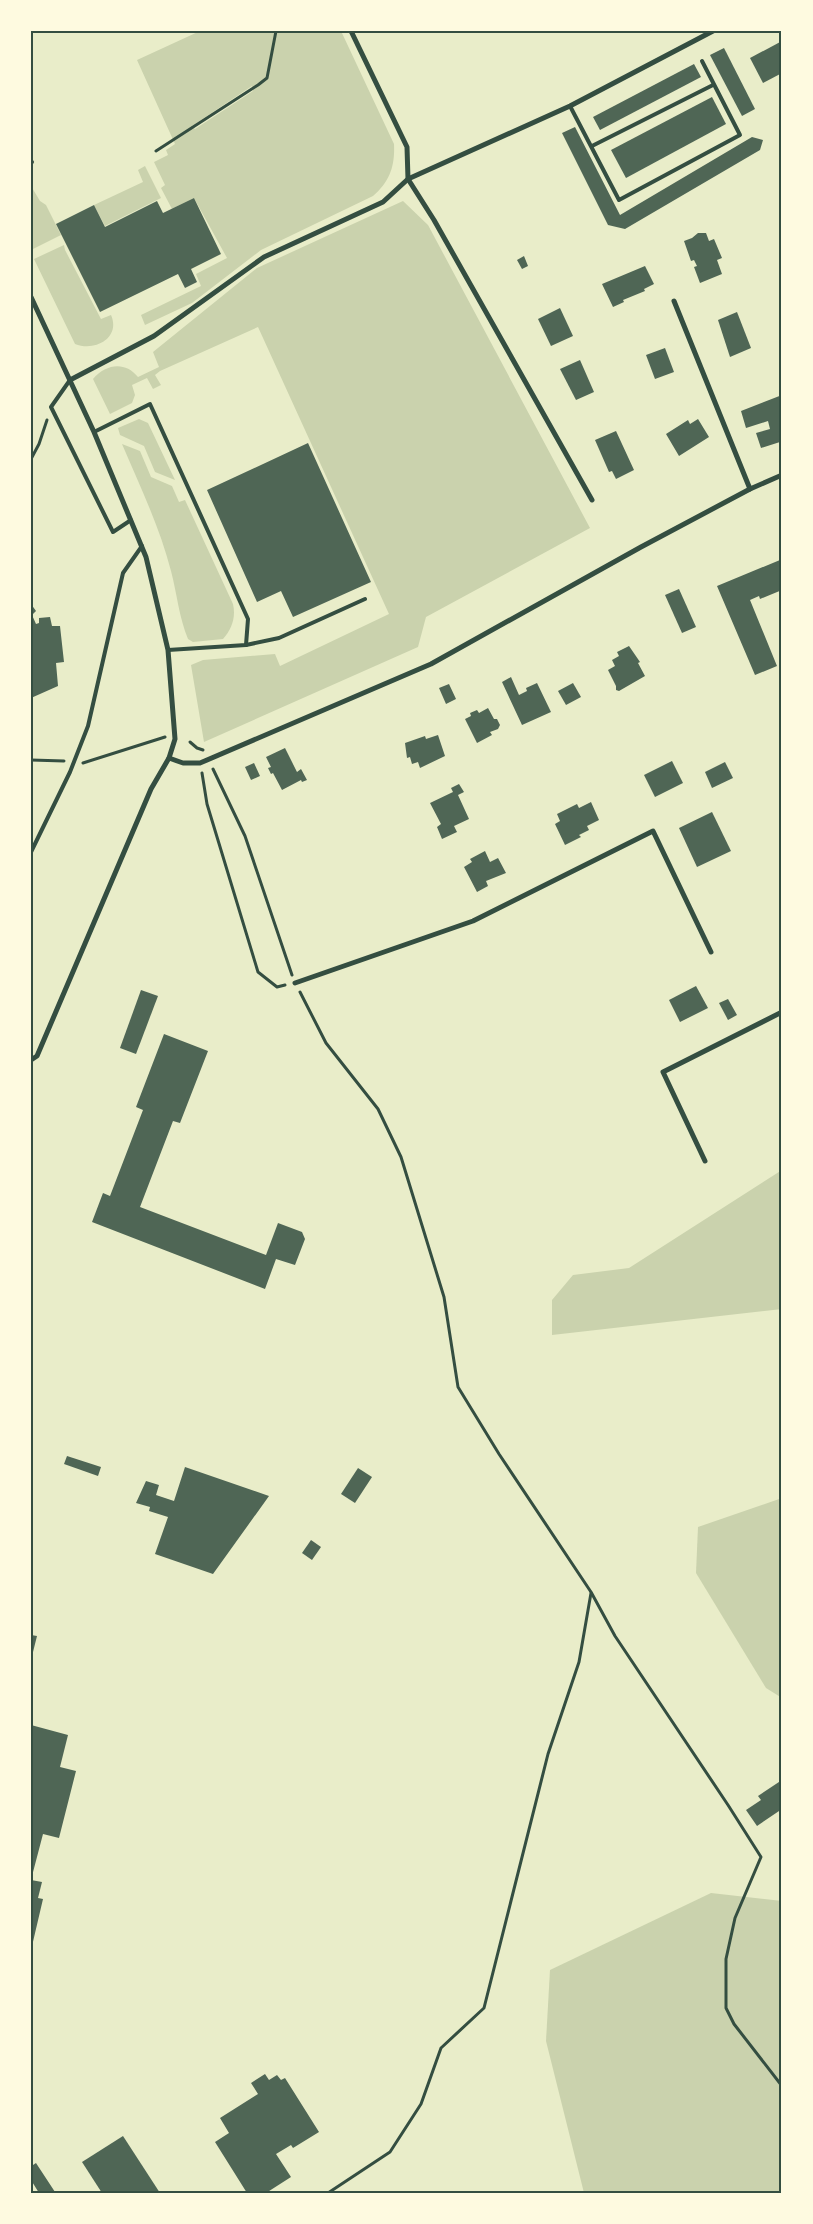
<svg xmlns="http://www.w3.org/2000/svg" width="813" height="2224" viewBox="0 0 813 2224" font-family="'Noto Sans',sans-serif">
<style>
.green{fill:#cad2ad;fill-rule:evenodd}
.building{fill:#4f6655}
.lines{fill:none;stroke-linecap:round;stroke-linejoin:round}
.path{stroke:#344e41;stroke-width:3}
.service{stroke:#344e41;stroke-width:4}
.minor{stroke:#344e41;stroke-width:5}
.neatline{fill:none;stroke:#344e41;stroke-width:2}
</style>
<rect width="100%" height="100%" fill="#e9edc9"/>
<g class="green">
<path d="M200,31H341L394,144C395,166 390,181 373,196L261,250L192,303L145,325L141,315L201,286L196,274L227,258L194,198L172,209L161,188L165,185L154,162L168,155L166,150L175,144L137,60ZM252,86L253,91L195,129L192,126Z"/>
<polygon points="145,166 161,198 105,226 94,205 143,182 138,170"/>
<polygon points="31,186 40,201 46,205 61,235 31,250"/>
<path d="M403,201L428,225L590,528L426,617L418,647L204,742L191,665L203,660L275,654L280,666L389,614L258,327L160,371L155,375L161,385L153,389L147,378L132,385L135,395L132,403L110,414L93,379C106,364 125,361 138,377L159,367L153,352L257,268Z"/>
<path d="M64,245L65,250L101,319L111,315C121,338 95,352 75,344L34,259Z"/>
<polygon points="139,419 148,423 175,480 155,472 144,446 120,435 118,428"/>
<path d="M122,444L140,451L151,477L172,486L179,502L185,500L233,604C236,617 232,629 223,639L193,642L188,639C179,617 177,594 171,571C160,528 140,486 122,444Z"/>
<polygon points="782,1170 782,1309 552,1335 552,1300 573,1275 629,1268"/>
<polygon points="782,1498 782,1698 766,1688 696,1573 698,1527"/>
<polygon points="711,1893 782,1901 782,2193 584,2193 546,2041 550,1970"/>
</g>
<g class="building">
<polygon points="782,41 782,73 763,83 750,58"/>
<polygon points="724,48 755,109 742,116 710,55"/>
<polygon points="694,64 701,77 600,130 593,117"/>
<polygon points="712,97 726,124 626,178 611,150"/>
<polygon points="575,127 620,215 752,137 763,140 760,150 625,229 608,225 562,133"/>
<polygon points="194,198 221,254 191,269 197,282 185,288 178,274 100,312 56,224 94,205 105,227 157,201 163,213"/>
<polygon points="698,233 706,233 709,241 714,239 722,258 717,260 722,274 700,283 694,267 697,266 694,260 691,261 684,241 692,238"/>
<polygon points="524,256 528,266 522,269 517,260"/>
<polygon points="645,266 654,284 644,289 645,291 623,300 624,302 613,307 602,284"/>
<polygon points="560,308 573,336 551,346 538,319"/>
<polygon points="737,312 751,348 730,357 718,320"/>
<polygon points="665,348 674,372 655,379 646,355"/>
<polygon points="580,360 594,392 576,400 560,369"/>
<polygon points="782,395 782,447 780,442 761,448 756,433 770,429 768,421 746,428 741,411"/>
<polygon points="698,419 709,437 679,456 666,434 688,420 690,424"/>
<polygon points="616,431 634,470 616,479 612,471 609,472 595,440"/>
<polygon points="308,443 371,582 293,617 281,591 257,602 207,490"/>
<polygon points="780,560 782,590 760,599 759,596 750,600 777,666 755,675 717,586"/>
<polygon points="679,589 696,627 682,633 665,595"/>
<polygon points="31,604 36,611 32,615 36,624 39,623 39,618 50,617 52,626 60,626 64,662 56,663 58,686 31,698"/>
<polygon points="629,646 640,662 638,663 645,676 619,691 616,690 616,686 608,670 615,666 612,660 619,656 617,652"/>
<polygon points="511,677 519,695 527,691 526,688 537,683 551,712 522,725 502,682"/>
<polygon points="573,683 581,697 566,705 558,691"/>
<polygon points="449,684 456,699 446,704 439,688"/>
<polygon points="488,708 494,719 497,719 500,725 498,729 490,732 492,735 477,743 465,719 471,716 470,713 477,710 479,713"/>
<polygon points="438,735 445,756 420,768 418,762 412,764 410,757 407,758 405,743 425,736 426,739"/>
<polygon points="285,748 297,772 301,769 307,780 302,782 301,780 282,790 273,773 271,774 268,768 271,767 266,757"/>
<polygon points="672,761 683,783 655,797 644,775"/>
<polygon points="725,762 733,778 712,788 705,772"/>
<polygon points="254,763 260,776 251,780 245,767"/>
<polygon points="459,784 464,792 458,795 469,819 454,826 457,832 442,839 437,827 441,824 430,803 453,792 451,788"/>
<polygon points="591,802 599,820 587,826 589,830 579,835 581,837 565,845 555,824 560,821 557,814 577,804 579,808"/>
<polygon points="712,812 731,851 697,867 679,828"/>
<polygon points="485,851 490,862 498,858 506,873 486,881 488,886 477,892 464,867 472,862 470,859"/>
<polygon points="696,986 708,1008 680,1022 669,1000"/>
<polygon points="141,990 158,996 136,1054 120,1048"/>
<polygon points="728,999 737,1015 728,1020 719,1003"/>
<polygon points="164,1034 208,1051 180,1123 173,1121 140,1207 266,1255 278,1223 302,1232 305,1239 295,1265 276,1259 265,1289 92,1222 103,1193 110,1196 143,1110 136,1107"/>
<polygon points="67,1456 101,1467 98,1476 64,1464"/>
<polygon points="185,1467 269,1496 213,1574 155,1554 168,1517 149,1511 150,1507 136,1503 146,1481 159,1485 156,1495 174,1501"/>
<polygon points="358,1468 372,1477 355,1503 341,1494"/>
<polygon points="311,1540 321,1547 312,1560 302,1553"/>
<polygon points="31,1635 37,1636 32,1656 31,1656"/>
<polygon points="31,1725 68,1735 60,1767 76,1771 59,1838 43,1834 32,1876"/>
<polygon points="782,1780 782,1809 757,1826 746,1810 761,1800 758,1796"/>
<polygon points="31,1880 42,1882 38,1898 43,1899 32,1946"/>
<polygon points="265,2074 269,2080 277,2075 281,2080 285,2078 319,2132 293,2148 291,2145 276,2154 291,2177 266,2193 247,2193 215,2142 229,2133 220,2118 258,2094 251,2083"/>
<polygon points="123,2136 160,2193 102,2193 82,2162"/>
<polygon points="31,2163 33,2165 36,2163 55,2192 39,2193 31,2180"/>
</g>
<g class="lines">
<g class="path">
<polyline points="156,151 258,85 267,78 276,31"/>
<polyline points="31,459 39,444 47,420"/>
<polyline points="190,742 197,748 203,750"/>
<polyline points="31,760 64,761"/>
<polyline points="83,763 165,737"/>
<polyline points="213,769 245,836 292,975"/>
<polyline points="202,773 207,804 258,972 277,987 285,985"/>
<polyline points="300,992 326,1043 378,1109 401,1157 444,1297 458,1387 499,1454 591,1592 615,1636 728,1805 761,1857 735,1918 726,1959 726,2008 734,2024 782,2086"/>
<polyline points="328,2193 390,2152 421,2104 441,2048 484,2008 548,1754 579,1662 591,1593"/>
</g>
<g class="service">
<polyline points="570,106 619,200 740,135 702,61"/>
<polyline points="592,146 713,85"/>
<polyline points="31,163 32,162"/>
<polyline points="70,380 51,407 113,532 131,520"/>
<polyline points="94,432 150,404 248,619 246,645"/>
<polyline points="168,650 246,645 279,638 365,599"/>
<polyline points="31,852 70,772 88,726 123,573 142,546"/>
</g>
<g class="minor">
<polyline points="351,31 407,147 408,179 434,220 592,500"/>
<polyline points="31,297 94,432 146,557 168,650 175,739 169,758 151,789 37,1056 31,1060"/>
<polyline points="674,301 750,489"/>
<polyline points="70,380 154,336 264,257 383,202 408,179 570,106 713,31"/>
<polyline points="169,758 183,763 200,763 431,664 641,547 750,489 782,475"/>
<polyline points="295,983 473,921 653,831 711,952"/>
<polyline points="705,1161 663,1072 782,1012"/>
</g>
</g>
<rect width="813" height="2224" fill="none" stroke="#fefae0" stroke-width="65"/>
<rect x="32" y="32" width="748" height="2160" class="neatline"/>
</svg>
